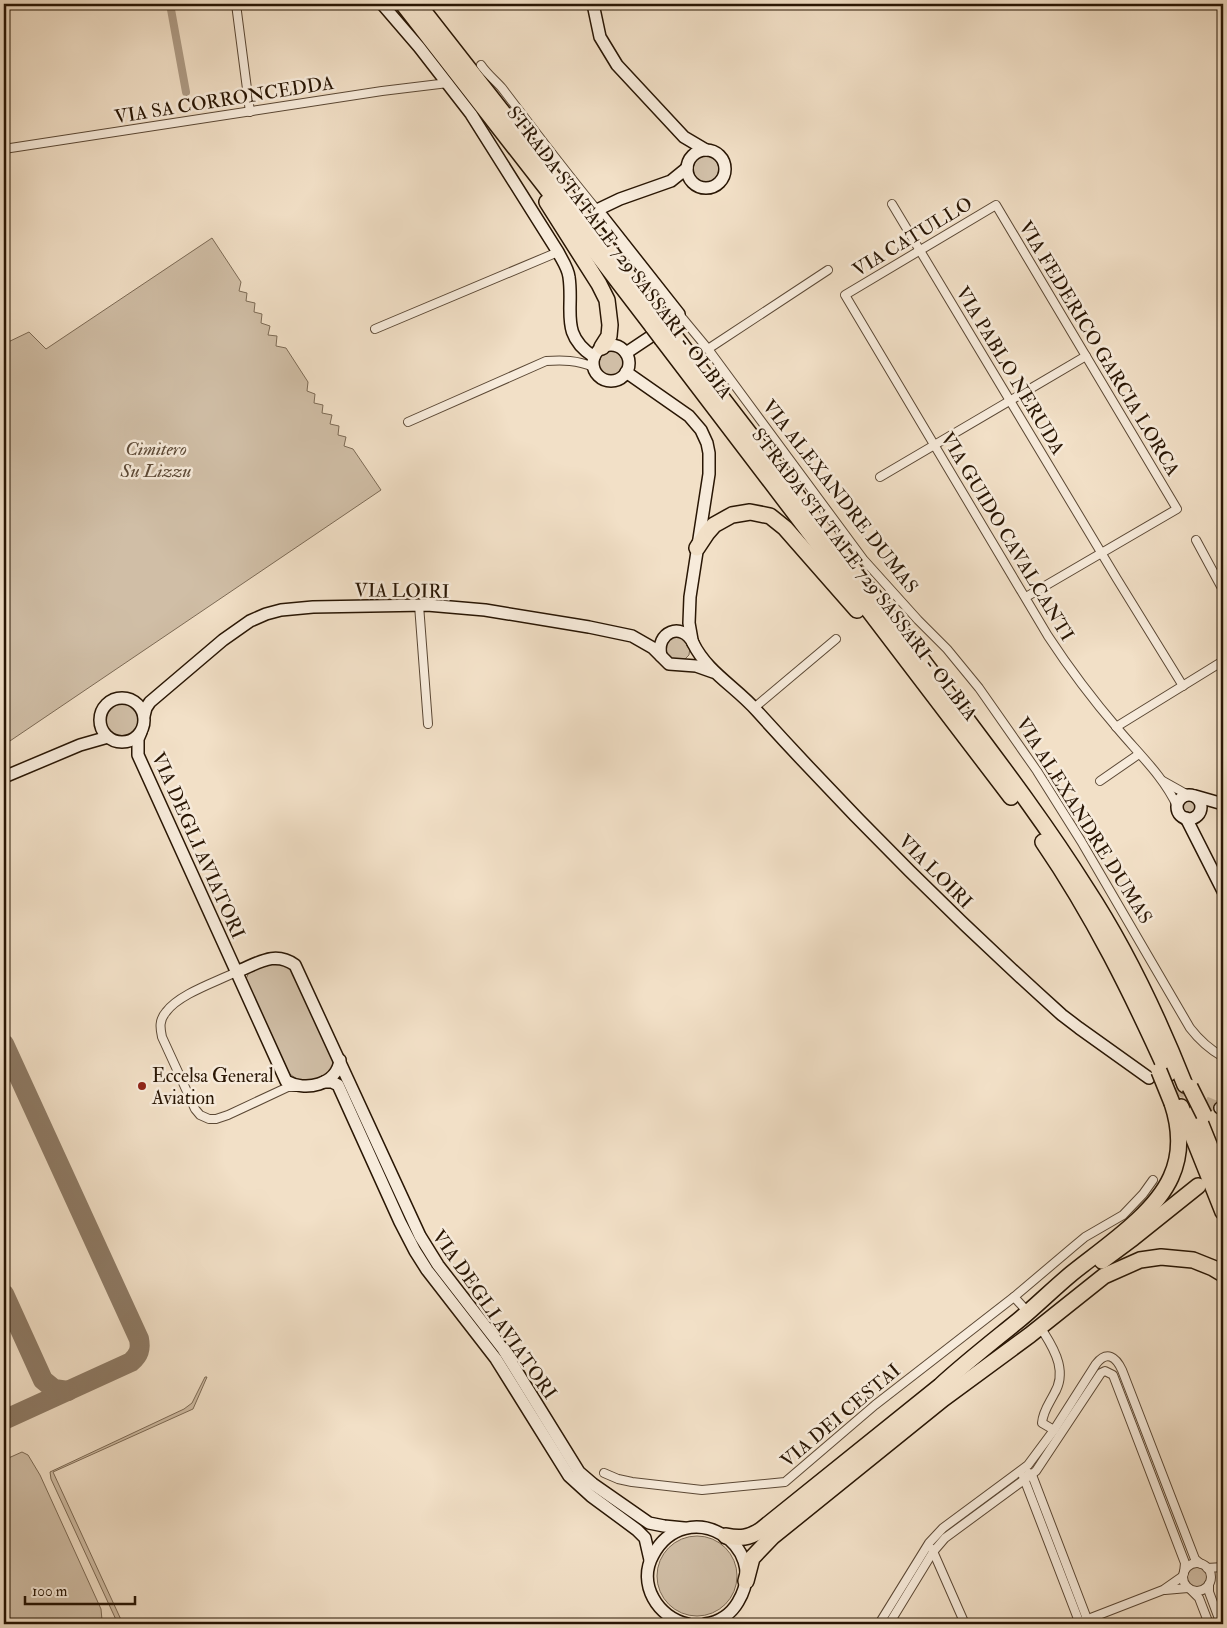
<svg xmlns="http://www.w3.org/2000/svg" width="1227" height="1628" viewBox="0 0 1227 1628" font-family="'IM FELL Double Pica',serif">
<style>
.green{fill:#d0bea6;stroke:#7c6a55}
.lines{fill:none;stroke-linecap:round;stroke-linejoin:round}
.canal{stroke:#ae9b85;stroke-width:8}
.taxiway{stroke:#8e7b66;stroke-width:20}
.secondary-tunnel{stroke:#cab8a0;stroke-width:11;stroke-dasharray:11 5.5;stroke-linecap:butt}
.street-casing{stroke:#5b4835;stroke-width:10}
.secondary-casing{stroke:#291604;stroke-width:14}
.highway-casing{stroke:#291604;stroke-width:18}
.street{stroke:#f7ebdb;stroke-width:8}
.secondary{stroke:#f7ebdb;stroke-width:11}
.highway{stroke:#f2e0c7;stroke-width:15}
.highway-bridge-casing{stroke:#291604;stroke-width:18;stroke-linecap:butt}
.highway-bridge{stroke:#f2e0c7;stroke-width:15}
.poi-dot{fill:#8f2418;stroke:#f7ebdb;stroke-width:2}
.labels{text-anchor:middle;stroke-width:5;stroke-linejoin:round;paint-order:stroke}
.street-label{font-size:19px;fill:#291604;stroke:#f7ebdb}
.park-label{font-size:19px;font-style:italic;fill:#5b4835;stroke:#f7ebdb}
.poi-label{font-size:19px;fill:#291604;stroke:#f7ebdb;text-anchor:start}
</style>
<rect width="100%" height="100%" fill="#f2e0c7"/>
<filter id="stains"><feTurbulence type="fractalNoise" baseFrequency=".004" numOctaves="4"/><feColorMatrix values="0 0 0 0 .2 0 0 0 0 .09 0 0 0 0 .02 0 0 0 .5 -.17"/></filter>
<radialGradient id="worn" r=".72"><stop offset=".6" stop-color="#630" stop-opacity="0"/><stop offset="1" stop-color="#630" stop-opacity=".3"/></radialGradient>
<g class="green">
<circle cx="706" cy="169" r="13"/>
<polygon points="212,238 241,282 239,291 247,293 246,301 255,303 254,312 262,314 261,323 270,326 268,335 277,336 276,346 286,348 308,382 307,391 315,394 314,403 323,405 322,413 332,415 330,424 339,426 338,435 346,437 344,446 353,449 381,490 4,745 4,344 29,332 46,349"/>
<circle cx="611" cy="363" r="13"/>
<polygon points="681,635 690,647 689,655 683,661 666,658 664,644 669,637"/>
<circle cx="122" cy="720" r="17"/>
<circle cx="1189" cy="807" r="7"/>
<path d="M276,962L291,968L334,1062L335,1065C333,1068 330,1073 327,1075C315,1084 299,1083 289,1073L246,979L249,972Z"/>
<polygon points="205,1377 207,1377 193,1409 53,1472 123,1624 118,1624 51,1479 50,1472 184,1409 192,1403"/>
<polygon points="22,1452 28,1455 40,1475 101,1609 102,1620 99,1624 9,1624 4,1613 4,1460"/>
<circle cx="697" cy="1576" r="40"/>
<circle cx="1197" cy="1577" r="10"/>
</g>
<g class="lines">
<polyline class="canal" points="170,4 186,92"/>
<g class="taxiway">
<path d="M4,1044L139,1339C141,1349 139,1355 131,1362L4,1420"/>
<polyline points="4,1294 43,1380 54,1389 68,1391"/>
</g>
<polyline class="secondary-tunnel" points="1160,1082 1220,1108"/>
<defs>
<g id="street">
<polyline points="236,4 250,112"/>
<path d="M481,65C487,74 495,80 502,88C533,129 564,170 597,210"/>
<polyline points="4,149 382,91 448,83"/>
<polyline points="892,204 1117,579 1183,686"/>
<path d="M679,314L708,349L863,559L918,620L947,649L979,688L1037,771L1081,841L1190,1028C1200,1041 1209,1049 1223,1057"/>
<polyline points="375,329 558,252"/>
<polyline points="708,349 828,270"/>
<path d="M408,422L546,361C563,360 577,360 593,367"/>
<polyline points="880,477 1086,356"/>
<polyline points="1196,540 1223,590"/>
<path d="M1026,597L1177,509L996,205L845,295L1048,636C1069,668 1093,700 1118,729C1138,753 1164,777 1177,806"/>
<polyline points="419,605 428,724"/>
<polyline points="754,708 836,639"/>
<polyline points="1116,727 1223,661"/>
<polyline points="1100,781 1139,754"/>
<polyline points="1163,781 1188,795"/>
<path d="M236,972C216,982 179,994 166,1012C159,1020 160,1028 162,1037L195,1109L200,1115L209,1119H216L228,1115L288,1087H298"/>
<polyline points="1014,1297 1025,1309"/>
<path d="M1044,1333C1056,1352 1067,1373 1054,1394C1049,1404 1043,1411 1042,1423L1054,1430"/>
<polyline points="604,1473 618,1479 632,1482 702,1490 785,1482 875,1405 1014,1297 1073,1247 1085,1237 1123,1215 1143,1194 1153,1180"/>
<polyline points="1029,1473 1032,1475 1089,1624"/>
<polyline points="1023,1476 1080,1624"/>
<polyline points="932,1549 965,1624"/>
<circle cx="1197" cy="1577" r="14"/>
<polyline points="1207,1568 1223,1567"/>
<polyline points="1209,1584 1209,1592 1221,1624"/>
<polyline points="1165,1590 1188,1588"/>
<polyline points="1192,1591 1199,1598 1209,1624"/>
<polyline points="1083,1621 1163,1590 1183,1576"/>
<path d="M879,1624L929,1543L943,1528L1028,1465L1054,1430L1096,1364C1107,1350 1116,1357 1122,1370L1195,1559L1201,1564"/>
<polyline points="889,1624 933,1552 945,1538 1036,1471 1101,1373 1105,1371 1113,1375 1185,1563 1184,1573"/>
</g>
<g id="secondary">
<path d="M382,4L419,47L471,114L558,252C562,260 568,268 569,277C574,311 559,334 594,357"/>
<polyline points="593,4 600,37 617,65 684,137 706,150"/>
<circle cx="706" cy="169" r="19"/>
<polyline points="675,317 679,314 597,210 620,199 671,181 687,168"/>
<circle cx="611" cy="363" r="18"/>
<polyline points="626,353 650,337"/>
<polyline points="626,372 689,416 701,430 707,443 709,453 709,474 690,597 689,623 692,640"/>
<path d="M693,643C707,672 736,687 757,711C853,817 955,919 1062,1015L1079,1028L1149,1078"/>
<path d="M661,656C655,632 682,621 693,643"/>
<circle cx="122" cy="720" r="22"/>
<polyline points="144,716 146,708 150,702 223,640 250,621 266,614 281,610 313,607 427,605 485,610 589,627 632,636 653,648 669,664 696,666 713,672"/>
<path d="M141,732L138,739V755L286,1081C305,1092 337,1085 340,1060"/>
<polyline points="4,777 80,745 108,737"/>
<circle cx="1189" cy="807" r="12"/>
<polyline points="1195,796 1223,804"/>
<polyline points="1186,818 1223,891"/>
<path d="M236,972C257,964 274,950 295,965L420,1236L438,1265L503,1349L579,1472L593,1484L649,1523L664,1526L684,1528"/>
<polyline points="324,1082 332,1082 338,1085 400,1222 415,1251 427,1270 496,1359 569,1476 591,1496 637,1530 645,1538 650,1560"/>
<polyline points="1220,1108 1223,1109"/>
<path d="M688,1624C658,1618 637,1584 653,1555C686,1494 773,1544 738,1602C731,1614 719,1622 705,1624"/>
</g>
<g id="highway">
<polyline points="403,4 575,225 653,327"/>
<polyline points="418,4 501,110 662,320"/>
<polyline points="547,202 599,284 607,300 610,325 609,336 602,347"/>
<path d="M670,330C760,448 852,566 941,685C991,752 1042,818 1086,888C1126,949 1158,1017 1185,1085"/>
<polyline points="662,339 1011,797"/>
<polyline points="697,548 707,533 714,525 732,515 750,512 770,516 785,528 857,610"/>
<path d="M1043,842C1093,915 1132,994 1168,1074"/>
<polyline points="1181,1107 1223,1212"/>
<polyline points="1196,1112 1223,1179"/>
<polyline points="1102,1261 1133,1238 1198,1186"/>
<path d="M726,1536C740,1539 749,1538 761,1530L940,1386C965,1363 992,1342 1019,1320C1037,1305 1053,1289 1071,1274C1103,1248 1154,1215 1171,1177C1182,1153 1180,1127 1172,1103"/>
<polyline points="746,1581 752,1558 772,1537 943,1399 1030,1335 1104,1276 1140,1260 1161,1257 1193,1260 1213,1268 1223,1274"/>
</g>
</defs>
<use href="#street" class="street-casing"/>
<use href="#secondary" class="secondary-casing"/>
<use href="#highway" class="highway-casing"/>
<use href="#street" class="street"/>
<use href="#secondary" class="secondary"/>
<use href="#highway" class="highway"/>
<defs>
<g id="highway-bridge">
<polyline points="662,320 670,330"/>
<polyline points="653,327 662,339"/>
<polyline points="1159,1071 1172,1103"/>
<polyline points="1190,1087 1204,1115"/>
</g>
</defs>
<use href="#highway-bridge" class="highway-bridge-casing"/>
<use href="#highway-bridge" class="highway-bridge"/>
</g>
<circle class="poi-dot" cx="142" cy="1086" r="5"/>
<g class="labels">
<g class="street-label">
<text transform="translate(224 99) rotate(-9)" y="7">VIA SA CORRONCEDDA</text>
<text transform="translate(912 236) rotate(-31)" y="7">VIA CATULLO</text>
<text transform="translate(620 252) rotate(53)" y="7">STRADA STATALE 729 SASSARI - OLBIA</text>
<text transform="translate(1100 348) rotate(59)" y="7">VIA FEDERICO GARCIA LORCA</text>
<text transform="translate(1011 370) rotate(59)" y="7">VIA PABLO NERUDA</text>
<text transform="translate(841 496) rotate(52)" y="7">VIA ALEXANDRE DUMAS</text>
<text transform="translate(1008 536) rotate(59)" y="7">VIA GUIDO CAVALCANTI</text>
<text transform="translate(865 574) rotate(53)" y="7">STRADA STATALE 729 SASSARI - OLBIA</text>
<text transform="translate(402 590) rotate(1)" y="7">VIA LOIRI</text>
<text transform="translate(1085 820) rotate(58)" y="7">VIA ALEXANDRE DUMAS</text>
<text transform="translate(199 845) rotate(66)" y="7">VIA DEGLI AVIATORI</text>
<text transform="translate(936 871) rotate(45)" y="7">VIA LOIRI</text>
<text transform="translate(495 1314) rotate(55)" y="7">VIA DEGLI AVIATORI</text>
<text transform="translate(840 1415) rotate(-40)" y="7">VIA DEI CESTAI</text>
</g>
<g class="park-label">
<text x="156" y="455">Cimitero<tspan x="156" dy="22">Su Lizzu</tspan></text>
</g>
<g class="poi-label">
<text x="152" y="1082">Eccelsa General<tspan x="152" dy="22">Aviation</tspan></text>
</g>
</g>
<rect width="1227" height="1628" fill="none" stroke="#f2e0c7" stroke-width="20"/>
<rect x="5" y="5" width="1217" height="1618" fill="none" stroke="#291604" stroke-width="2.5"/>
<rect x="10" y="10" width="1207" height="1608" fill="none" stroke="#291604"/>
<path d="M25 1596v8h110v-8" fill="none" stroke="#291604" stroke-width="2.5"/>
<text x="32" y="1596" font-size="15" fill="#291604" stroke="#f7ebdb" stroke-width="4" paint-order="stroke">100 m</text>
<rect width="100%" height="100%" filter="url(#stains)"/>
<rect width="100%" height="100%" fill="url(#worn)"/>
</svg>
